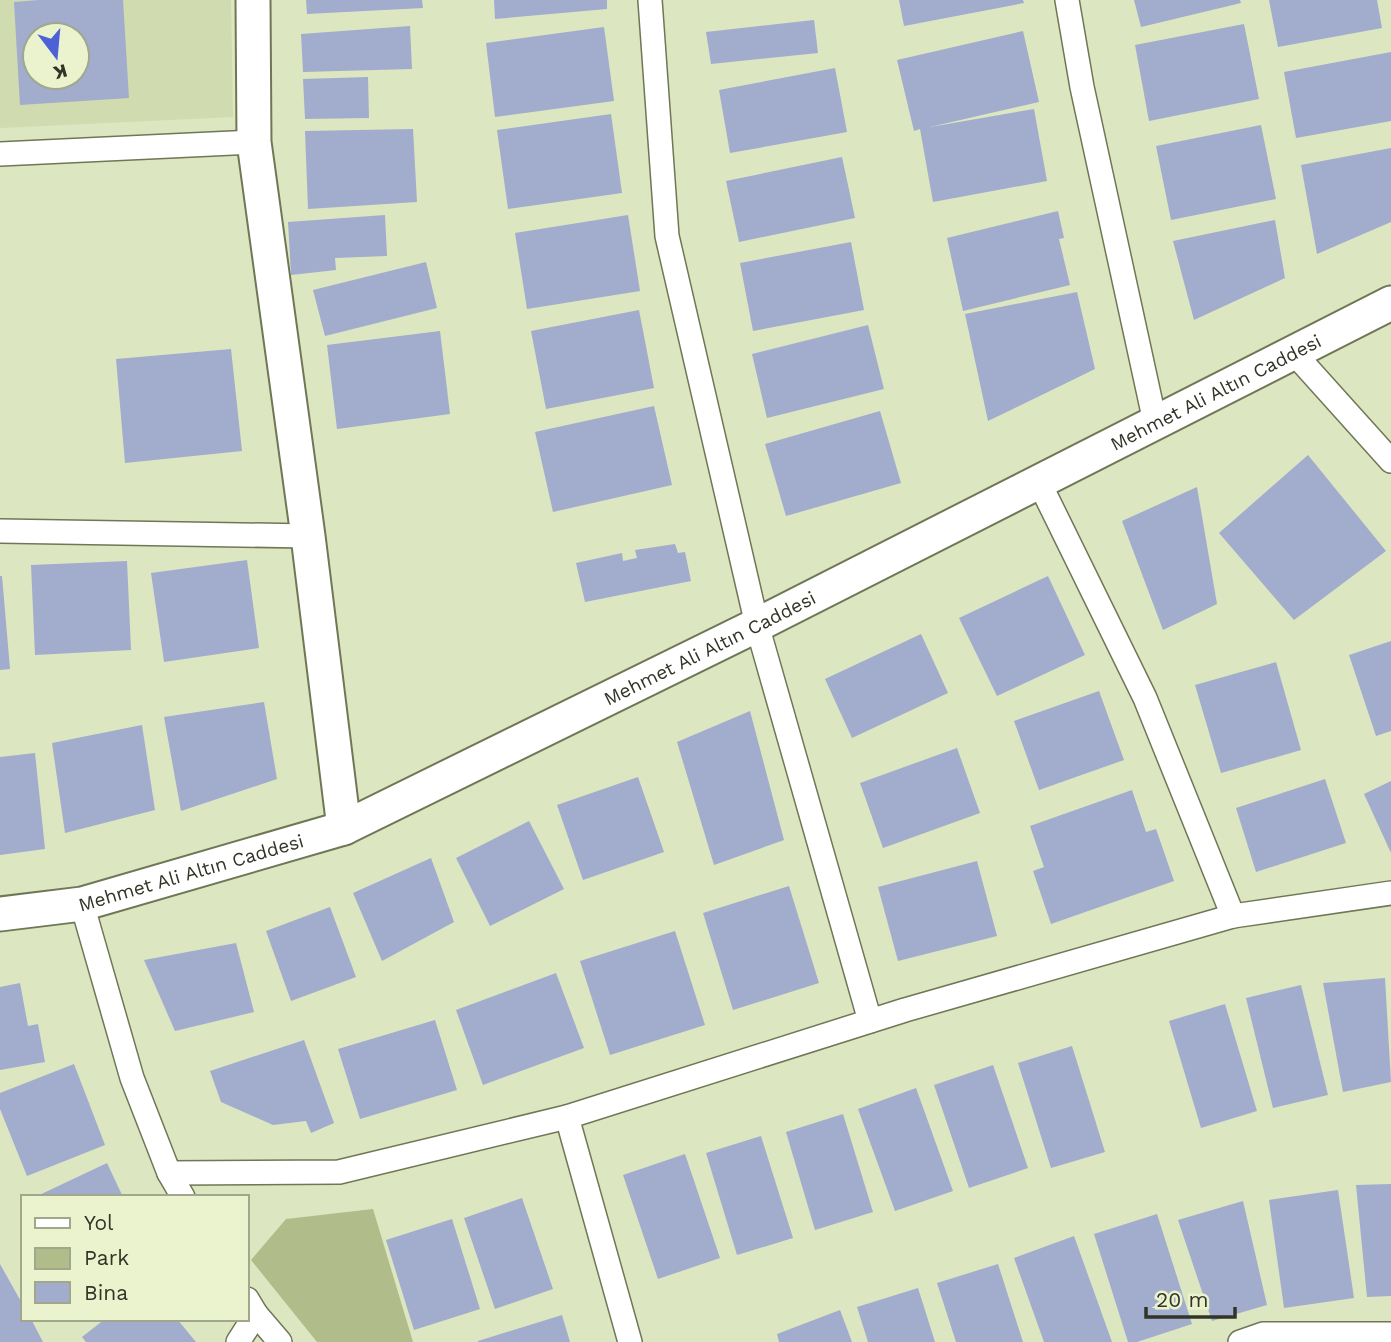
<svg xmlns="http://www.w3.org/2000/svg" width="1391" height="1342" viewBox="0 0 1391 1342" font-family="'Work Sans',sans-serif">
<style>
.built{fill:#d0dbaf;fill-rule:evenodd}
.green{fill:#b0bc89}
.building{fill:#a2accd;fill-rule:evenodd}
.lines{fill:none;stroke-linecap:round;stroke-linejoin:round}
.street-casing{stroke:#6f7756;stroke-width:26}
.secondary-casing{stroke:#6f7756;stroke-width:37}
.street{stroke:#fff;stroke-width:23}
.secondary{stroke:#fff;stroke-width:33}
.labels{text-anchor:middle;stroke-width:7;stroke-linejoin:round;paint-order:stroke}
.street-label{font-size:19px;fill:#313426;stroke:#eaf3ce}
</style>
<rect width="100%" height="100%" fill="#dce6c1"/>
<path class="built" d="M0,0H231L233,117L0,128ZM35,35H77V77H35Z"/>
<polygon class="green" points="373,1209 413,1342 317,1342 251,1260 286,1219"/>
<g class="building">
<path d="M39,0H123L129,98L20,105L14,2ZM35,35H77V77H35Z"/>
<polygon points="306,0 422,0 423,8 307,14"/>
<polygon points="494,0 607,0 607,9 495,19"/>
<polygon points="899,0 1023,0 1024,3 904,26"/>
<polygon points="1134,0 1240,0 1241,3 1141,27"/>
<polygon points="1269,0 1377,0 1382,28 1278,47"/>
<polygon points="814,20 818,53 711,64 706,32"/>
<polygon points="1244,24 1259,99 1149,121 1135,45"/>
<polygon points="410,26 412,69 303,72 301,34"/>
<polygon points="604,27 614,101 495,117 486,43"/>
<polygon points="1023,31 1039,102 930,127 1034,109 1047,181 933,202 920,129 914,131 897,60"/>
<polygon points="1391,52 1391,121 1296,138 1284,72"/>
<polygon points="835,68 847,132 730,153 719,90"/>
<polygon points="368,77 369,118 305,119 303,79"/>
<polygon points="611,114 622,193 508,209 497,130"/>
<polygon points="1261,125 1276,199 1171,220 1156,146"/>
<polygon points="413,129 417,202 308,209 305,131"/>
<polygon points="1391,148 1391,222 1317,254 1301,165"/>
<polygon points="842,157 855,218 739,242 726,181"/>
<polygon points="1058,211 1064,238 1059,239 1070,285 963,311 947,238"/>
<polygon points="385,215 387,256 335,258 336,270 291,275 288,222"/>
<polygon points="628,215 640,291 527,309 515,233"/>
<polygon points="1275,220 1285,278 1194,320 1173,241"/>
<polygon points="851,242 864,310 753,331 740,263"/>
<polygon points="426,262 437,308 325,336 313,290"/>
<polygon points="1077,292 1095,369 988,421 965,314"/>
<polygon points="639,310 654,388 546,409 531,331"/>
<polygon points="868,325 884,389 767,418 752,354"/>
<polygon points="440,331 450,414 337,429 327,345"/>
<polygon points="231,349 242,451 125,463 116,359"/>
<polygon points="654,406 672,485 553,512 535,432"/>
<polygon points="880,411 901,483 786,516 765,444"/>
<polygon points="1308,455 1386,551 1294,620 1219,533"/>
<polygon points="1197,487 1217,604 1163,630 1122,521"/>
<polygon points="675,544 678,553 685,552 691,581 585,602 576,563 622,553 623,561 637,558 635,550"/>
<polygon points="247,560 259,648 164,662 151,573"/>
<polygon points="127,561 131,650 35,655 31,565"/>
<polygon points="0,576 2,576 10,669 0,670"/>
<polygon points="1048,576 1085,655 997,696 959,618"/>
<polygon points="921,634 948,693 852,738 825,679"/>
<polygon points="1391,641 1391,731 1376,736 1349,655"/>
<polygon points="1276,662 1301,750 1221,773 1195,685"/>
<polygon points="1099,691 1124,760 1039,790 1014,721"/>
<polygon points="264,702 277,779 181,811 164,717"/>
<polygon points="750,711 784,840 714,865 677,742"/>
<polygon points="142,725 155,810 65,833 52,743"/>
<polygon points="957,748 980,813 883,848 860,783"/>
<polygon points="35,753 45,849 0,855 0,757"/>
<polygon points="638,777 664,852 583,880 557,805"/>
<polygon points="1325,779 1346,843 1256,872 1236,808"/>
<polygon points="1391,781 1391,853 1364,794"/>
<polygon points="1132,790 1146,832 1156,829 1174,881 1051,924 1033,871 1044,867 1030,826"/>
<polygon points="529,821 564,889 490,926 456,858"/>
<polygon points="431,858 454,922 382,961 353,893"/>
<polygon points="977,861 997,936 898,961 878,887"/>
<polygon points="789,886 819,983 733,1010 703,913"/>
<polygon points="330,907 356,977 291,1001 266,931"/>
<polygon points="675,931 705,1025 610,1055 580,961"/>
<polygon points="236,943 254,1012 175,1031 144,960"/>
<polygon points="556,973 584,1048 483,1085 456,1010"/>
<polygon points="1385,978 1391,1082 1343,1092 1323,983"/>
<polygon points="20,983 28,1026 38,1024 45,1062 0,1070 0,987"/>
<polygon points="1301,985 1328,1095 1273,1108 1246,998"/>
<polygon points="1225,1004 1257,1111 1201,1128 1169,1021"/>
<polygon points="435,1020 457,1090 360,1119 338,1049"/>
<polygon points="304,1040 334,1123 311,1133 306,1121 273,1125 221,1102 210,1071"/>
<polygon points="1072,1046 1105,1152 1051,1168 1018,1063"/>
<polygon points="74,1064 105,1145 27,1176 0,1109 0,1093"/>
<polygon points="993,1065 1028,1168 969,1188 934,1085"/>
<polygon points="916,1088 953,1191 895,1211 858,1109"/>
<polygon points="843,1114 873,1212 815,1230 786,1132"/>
<polygon points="761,1136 793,1238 737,1255 706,1153"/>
<polygon points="685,1154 720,1258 658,1279 623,1175"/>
<polygon points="107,1163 123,1197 35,1197"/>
<polygon points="1391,1184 1391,1296 1367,1297 1356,1185"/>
<polygon points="1338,1190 1354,1298 1284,1308 1269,1200"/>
<polygon points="522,1198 553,1289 495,1309 464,1218"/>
<polygon points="1243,1201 1267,1305 1212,1321 1178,1220"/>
<polygon points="1157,1214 1192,1324 1137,1342 1128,1342 1094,1234"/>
<polygon points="452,1219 480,1309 414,1330 386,1240"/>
<polygon points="1074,1236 1112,1342 1044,1342 1014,1258"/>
<polygon points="0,1264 23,1305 23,1319 31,1319 43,1342 0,1342"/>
<polygon points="998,1264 1023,1342 956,1342 937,1283"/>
<polygon points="918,1288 935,1342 868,1342 857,1307"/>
<polygon points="840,1310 852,1342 779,1342 777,1334"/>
<polygon points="562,1315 570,1342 478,1342 478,1341"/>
<polygon points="105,1319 177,1319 196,1342 86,1342 82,1337"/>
</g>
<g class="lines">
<defs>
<g id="street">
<polyline points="650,0 667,236 757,625 870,1021"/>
<polyline points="1067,0 1082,87 1155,422"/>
<polyline points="0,154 254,142"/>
<polyline points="1293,352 1391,461"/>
<polyline points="1039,482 1145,698 1233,916"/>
<polyline points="0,531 308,536"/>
<polyline points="82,904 132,1078 169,1173 183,1197"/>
<polyline points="567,1117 630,1342"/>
<polyline points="169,1173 339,1172 567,1117 905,1010 1233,916 1391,893"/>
<polyline points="247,1299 256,1314 280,1342"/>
<polyline points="238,1342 256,1314"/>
<polyline points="1240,1342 1263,1334 1391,1334"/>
</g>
<g id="secondary">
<polyline points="253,0 254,142 308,536 344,828"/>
<path id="s1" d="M0,914L82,904L344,828L757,625L1391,303"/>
</g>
</defs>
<use href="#street" class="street-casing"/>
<use href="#secondary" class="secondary-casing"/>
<use href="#street" class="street"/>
<use href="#secondary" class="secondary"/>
</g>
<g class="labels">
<g class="street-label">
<text dy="7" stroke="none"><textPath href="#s1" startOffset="1330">Mehmet Ali Altın Caddesi</textPath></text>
<text dy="7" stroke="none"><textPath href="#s1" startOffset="763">Mehmet Ali Altın Caddesi</textPath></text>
<text dy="7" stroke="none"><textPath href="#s1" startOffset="196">Mehmet Ali Altın Caddesi</textPath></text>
</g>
</g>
<rect x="21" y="1195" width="228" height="126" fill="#eaf3ce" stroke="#a0a78b" stroke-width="2"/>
<rect x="35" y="1218" width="35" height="10" fill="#ffffff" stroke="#a0a78b" stroke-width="2"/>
<text x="84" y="1230" font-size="21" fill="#313426">Yol</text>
<rect x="35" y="1248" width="35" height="21" fill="#b0bc89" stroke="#a0a78b" stroke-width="2"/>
<text x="84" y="1265" font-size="21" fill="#313426">Park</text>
<rect x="35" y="1282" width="35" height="21" fill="#a2accd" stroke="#a0a78b" stroke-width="2"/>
<text x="84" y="1300" font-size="21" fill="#313426">Bina</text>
<g transform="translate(56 56) rotate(164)"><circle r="33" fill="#eaf3ce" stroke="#a0a78b" stroke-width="2"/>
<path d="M0-5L12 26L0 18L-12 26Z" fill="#4e60d5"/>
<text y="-10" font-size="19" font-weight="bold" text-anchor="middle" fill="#313426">K</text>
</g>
<path d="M1146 1307v10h89v-10" fill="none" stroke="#313426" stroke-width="3.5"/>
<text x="1156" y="1307" font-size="21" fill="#313426" stroke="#eaf3ce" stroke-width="5" paint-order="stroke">20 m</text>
</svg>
